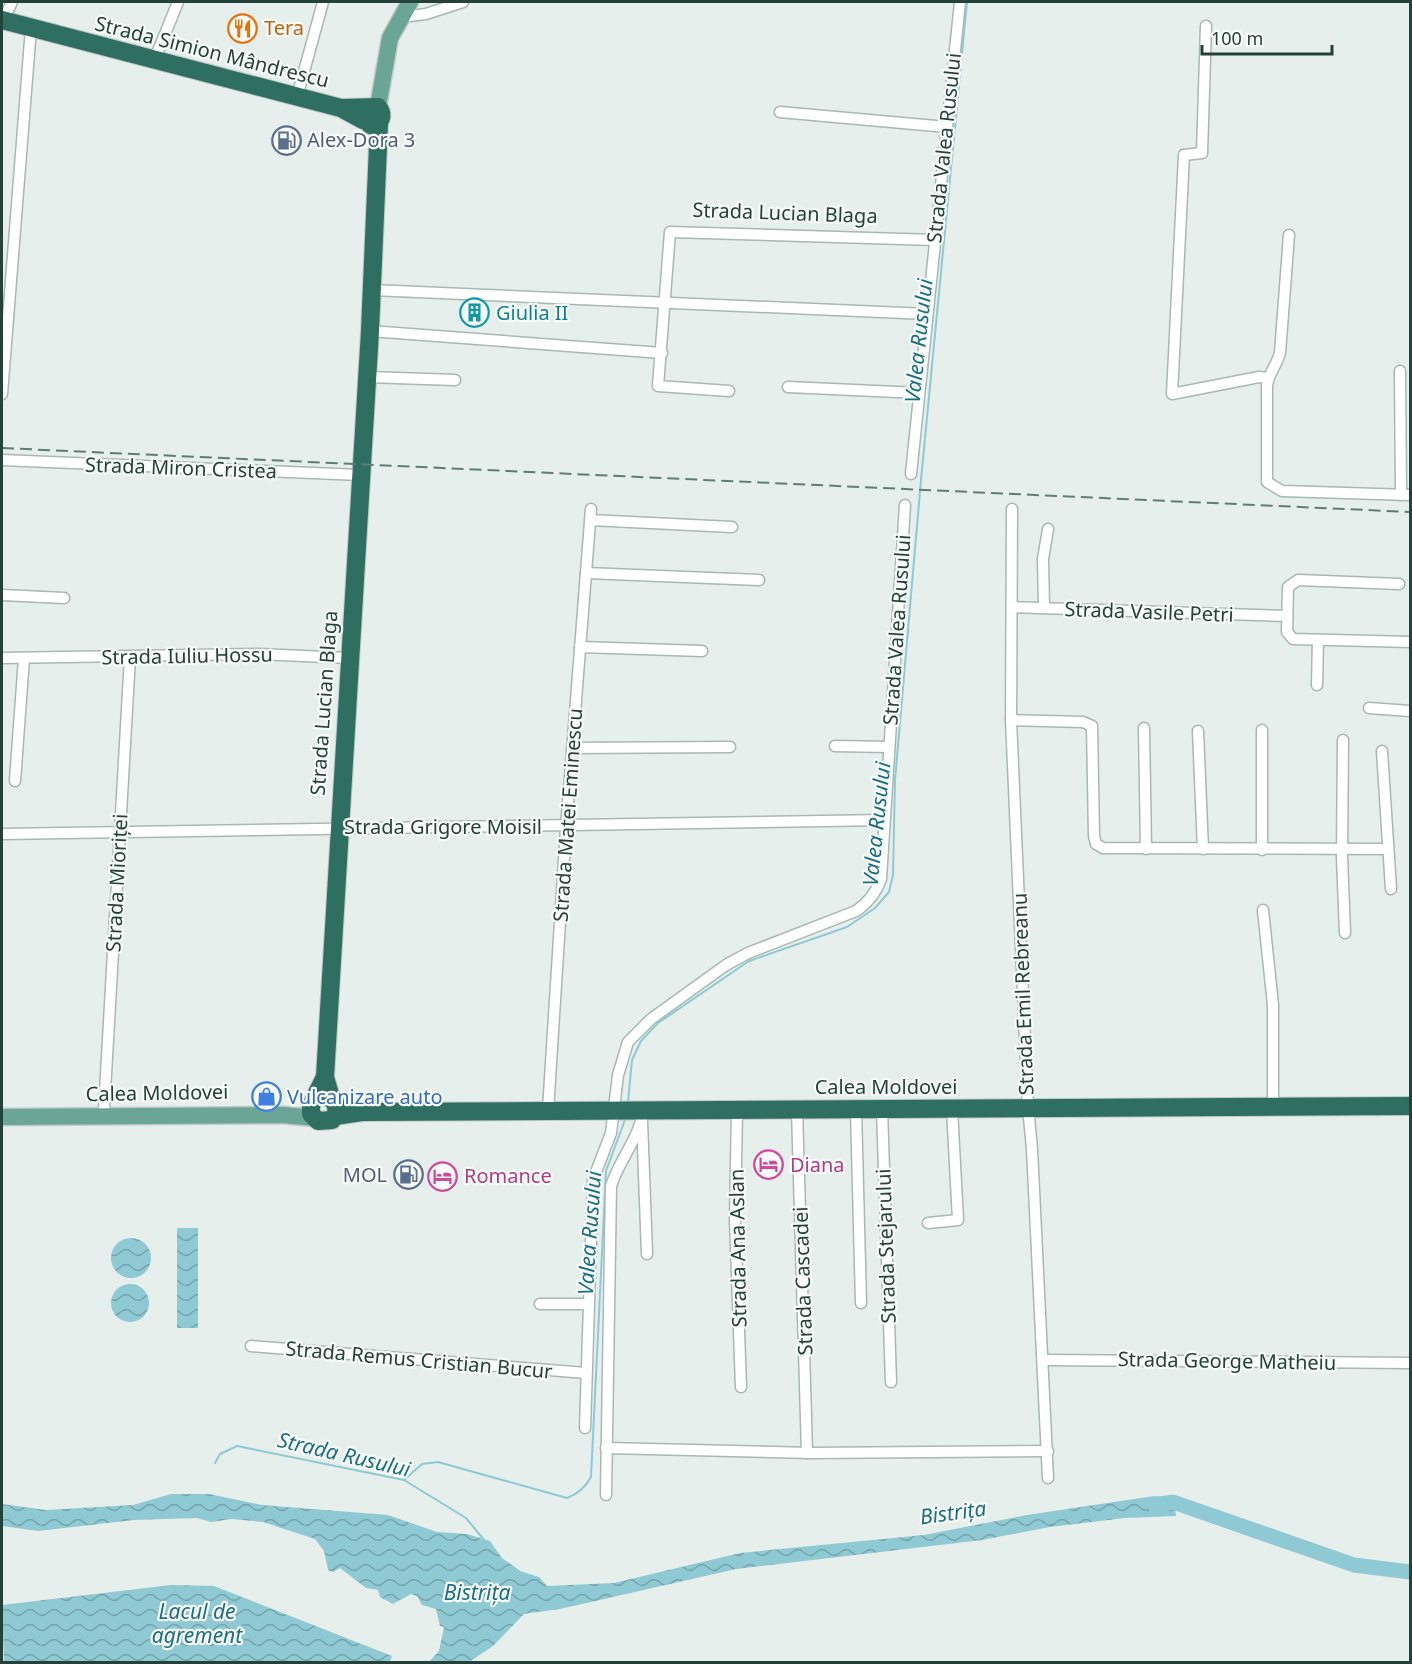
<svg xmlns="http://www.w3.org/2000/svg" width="1412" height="1664" viewBox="0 0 1412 1664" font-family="'Noto Sans',sans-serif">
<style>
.water{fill:url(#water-waves)}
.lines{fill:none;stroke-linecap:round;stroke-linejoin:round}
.stream{stroke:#8ec9d4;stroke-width:2}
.river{stroke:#8ec9d4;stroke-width:15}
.street-casing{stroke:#a8b8b2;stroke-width:13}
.primary-casing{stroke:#c2cac8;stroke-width:19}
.highway-casing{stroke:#c2cac8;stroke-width:20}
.street{stroke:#fff;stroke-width:10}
.primary{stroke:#6aa596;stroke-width:16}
.highway{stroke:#2f6f62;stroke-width:18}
.rail{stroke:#5f7d75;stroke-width:2;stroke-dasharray:12 6;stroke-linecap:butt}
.labels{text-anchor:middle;stroke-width:4.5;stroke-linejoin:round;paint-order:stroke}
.food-label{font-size:20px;fill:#c56008;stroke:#f7fbf9;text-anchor:start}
.street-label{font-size:20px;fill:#24423a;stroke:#f7fbf9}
.service-label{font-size:20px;fill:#4e5e75;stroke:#f7fbf9;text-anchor:start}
.culture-label{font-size:20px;fill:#0d838f;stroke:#f7fbf9;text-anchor:start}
.shop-label{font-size:20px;fill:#366cbe;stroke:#f7fbf9;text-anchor:start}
.hotel-label{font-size:20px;fill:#b23c85;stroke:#f7fbf9;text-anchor:start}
.water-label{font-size:21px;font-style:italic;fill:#1c6f80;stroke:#f7fbf9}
</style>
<defs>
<pattern id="water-waves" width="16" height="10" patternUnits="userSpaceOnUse" patternTransform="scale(1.5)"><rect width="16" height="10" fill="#8ec9d4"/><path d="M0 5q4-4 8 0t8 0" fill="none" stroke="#74a5ad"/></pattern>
</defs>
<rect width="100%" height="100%" fill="#e6efeb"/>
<g class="water">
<rect x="177" y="1228" width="21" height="100"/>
<circle cx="131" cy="1258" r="20"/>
<circle cx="130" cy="1303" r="19"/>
<polygon points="171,1494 209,1494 262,1505 388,1515 437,1532 467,1534 490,1541 502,1558 520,1571 539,1577 547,1586 614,1583 740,1553 924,1535 1027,1515 1154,1496 1174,1498 1176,1516 1125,1518 1050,1527 982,1540 736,1569 560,1609 524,1614 493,1646 469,1662 429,1662 439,1651 444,1627 440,1626 436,1609 422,1605 417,1596 411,1594 393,1604 380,1597 378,1590 366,1588 340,1568 333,1572 328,1570 324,1551 315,1539 263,1522 232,1519 211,1522 197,1518 134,1520 38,1531 2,1526 2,1504 46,1510 133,1505"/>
<polygon points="171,1585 214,1586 392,1656 390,1662 4,1662 2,1605"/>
</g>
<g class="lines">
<g class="stream">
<polyline points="628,1102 632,1060 641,1041 658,1023 749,961 847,927 875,908 889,892 893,875 895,780 921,480 967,2"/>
<polyline points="215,1463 220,1454 237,1446 404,1480 466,1518 485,1541"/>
<path d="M404,1480L422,1464L438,1462L567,1498C578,1494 585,1488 591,1477L606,1171L626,1117"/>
</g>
<polyline class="river" points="1155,1505 1173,1502 1354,1565 1410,1572"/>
<defs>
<g id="street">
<polyline points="401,17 426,14 463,2"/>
<polyline points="3,20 12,2"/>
<polyline points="1206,26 1202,153 1184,155 1172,394 1259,377 1268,378"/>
<polyline points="154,61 178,2"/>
<polyline points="297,97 323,2"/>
<polyline points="780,112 947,127"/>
<path d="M1289,235L1280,353C1277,365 1268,374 1267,386V482L1282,491L1410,495"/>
<polyline points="372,290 927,314"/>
<polyline points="370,331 662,353"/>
<polyline points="1400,371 1401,495"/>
<polyline points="367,377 455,380"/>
<polyline points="788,387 919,393"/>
<polyline points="729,391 658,386 670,232 935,240"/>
<polyline points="2,394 31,28"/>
<polyline points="2,460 360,475"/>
<polyline points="911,474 960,2"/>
<polyline points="1012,509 1011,720 1028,1107 1032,1149 1048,1478"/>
<polyline points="590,520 732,527"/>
<polyline points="586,573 759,580"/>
<polyline points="1399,584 1298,580 1288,587 1287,632 1293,639 1410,642"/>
<polyline points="2,595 64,598"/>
<polyline points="1012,607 1287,616"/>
<polyline points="1044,608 1043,559 1048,529"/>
<polyline points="580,647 702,651"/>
<polyline points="2,658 258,654 349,658"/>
<polyline points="1317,685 1318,640"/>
<polyline points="1369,708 1410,711"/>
<polyline points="1011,720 1083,722 1092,726 1094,836 1096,844 1103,848 1388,849"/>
<polyline points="1144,728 1146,849"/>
<polyline points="1262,730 1262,850"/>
<polyline points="1198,731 1203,849"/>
<polyline points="1343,740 1342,857 1345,933"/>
<polyline points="835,746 889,747"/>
<polyline points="572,748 730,747"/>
<polyline points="1382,751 1391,889"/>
<polyline points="15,781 24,658"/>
<path d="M2,834C296,827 590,827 884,820"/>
<polyline points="1263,910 1273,1005 1273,1108"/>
<polyline points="104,1109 130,657"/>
<polyline points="856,1109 861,1303"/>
<polyline points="882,1109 891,1382"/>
<polyline points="548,1110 566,828 591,509"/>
<polyline points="737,1110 735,1220 741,1387"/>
<polyline points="797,1110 807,1453"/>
<polyline points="642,1121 647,1254"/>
<polyline points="928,1223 958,1220 952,1109"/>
<polyline points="540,1304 588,1304"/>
<polyline points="251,1346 586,1373"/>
<polyline points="1043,1360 1410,1363"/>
<path d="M585,1428L593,1180L611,1133L618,1075L628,1042L651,1019L726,965L748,953L856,911C868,903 876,893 881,879L905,505"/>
<polyline points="606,1448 811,1453 1048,1451"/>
<path d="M606,1495L611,1186C619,1160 640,1137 643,1111"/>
</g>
<g id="primary">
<polyline points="378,107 390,38 410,2"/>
<polyline points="2,1117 283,1115 314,1118"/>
</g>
<g id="highway">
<polyline points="2,20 341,108 363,120"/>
<path d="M343,108L378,107C383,113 383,120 375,125H370"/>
<polyline points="316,1098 327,1096 335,1102 337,1112 332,1120 318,1121 311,1114 311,1105 325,1077"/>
<polyline points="331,1098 325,1077 370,331 379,123"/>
<polyline points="335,1116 362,1112 1410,1106"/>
</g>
</defs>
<use href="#street" class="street-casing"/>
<use href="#primary" class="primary-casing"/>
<use href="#highway" class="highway-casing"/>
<use href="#street" class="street"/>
<use href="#primary" class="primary"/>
<use href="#highway" class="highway"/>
<polyline class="rail" points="2,448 1410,512"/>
</g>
<defs>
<symbol id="restaurant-ring" viewBox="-11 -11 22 22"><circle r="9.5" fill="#f7fbf9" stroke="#e8710a" stroke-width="1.5"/><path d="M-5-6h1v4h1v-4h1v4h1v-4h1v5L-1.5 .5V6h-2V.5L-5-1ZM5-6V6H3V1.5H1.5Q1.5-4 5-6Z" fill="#e8710a"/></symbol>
<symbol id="fuel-ring" viewBox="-11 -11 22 22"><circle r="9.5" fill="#f7fbf9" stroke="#5c6f8a" stroke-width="1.5"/><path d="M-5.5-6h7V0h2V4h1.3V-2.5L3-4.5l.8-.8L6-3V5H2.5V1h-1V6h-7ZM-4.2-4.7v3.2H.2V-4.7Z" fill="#5c6f8a"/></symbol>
<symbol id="building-ring" viewBox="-11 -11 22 22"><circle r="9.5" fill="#f7fbf9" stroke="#0f9aa8" stroke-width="1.5"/><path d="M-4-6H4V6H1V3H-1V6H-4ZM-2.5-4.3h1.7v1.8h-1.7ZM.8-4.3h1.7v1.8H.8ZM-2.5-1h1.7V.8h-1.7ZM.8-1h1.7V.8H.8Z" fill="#0f9aa8"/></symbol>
<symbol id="shop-ring" viewBox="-11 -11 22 22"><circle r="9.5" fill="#f7fbf9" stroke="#3f7fe0" stroke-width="1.5"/><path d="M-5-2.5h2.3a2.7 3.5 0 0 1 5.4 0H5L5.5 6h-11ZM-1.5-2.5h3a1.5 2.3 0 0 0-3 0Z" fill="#3f7fe0"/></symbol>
<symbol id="hotel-ring" viewBox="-11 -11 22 22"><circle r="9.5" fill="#f7fbf9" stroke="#d1479c" stroke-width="1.5"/><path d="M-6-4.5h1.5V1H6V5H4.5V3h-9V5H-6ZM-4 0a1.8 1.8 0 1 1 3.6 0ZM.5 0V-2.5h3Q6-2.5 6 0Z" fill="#d1479c"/></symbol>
</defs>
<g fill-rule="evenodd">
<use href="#restaurant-ring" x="226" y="12" width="33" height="33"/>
<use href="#fuel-ring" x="270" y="124" width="33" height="33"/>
<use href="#building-ring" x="458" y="296" width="33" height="33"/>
<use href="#shop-ring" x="250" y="1080" width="33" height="33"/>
<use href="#hotel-ring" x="752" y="1148" width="33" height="33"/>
<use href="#fuel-ring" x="392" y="1158" width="33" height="33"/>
<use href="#hotel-ring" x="426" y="1160" width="33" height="33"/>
</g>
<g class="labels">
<g class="food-label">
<text x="264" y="35">Tera</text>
</g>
<g class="street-label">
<text transform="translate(212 52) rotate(14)" y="7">Strada Simion Mândrescu</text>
<text transform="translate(944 148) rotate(-84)" y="7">Strada Valea Rusului</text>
<text transform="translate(785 213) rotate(2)" y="7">Strada Lucian Blaga</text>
<text transform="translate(181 468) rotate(2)" y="7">Strada Miron Cristea</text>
<text transform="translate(1149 612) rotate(2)" y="7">Strada Vasile Petri</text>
<text transform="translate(897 630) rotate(-86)" y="7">Strada Valea Rusului</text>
<text transform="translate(187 656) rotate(-1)" y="7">Strada Iuliu Hossu</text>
<text transform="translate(324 703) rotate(-86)" y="7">Strada Lucian Blaga</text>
<text transform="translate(568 815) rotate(-86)" y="7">Strada Matei Eminescu</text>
<text x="443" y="834">Strada Grigore Moisil</text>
<text transform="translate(117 883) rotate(-87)" y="7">Strada Mioriței</text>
<text transform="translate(1023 994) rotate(-92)" y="7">Strada Emil Rebreanu</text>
<text x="886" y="1094">Calea Moldovei</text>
<text transform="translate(157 1093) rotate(-1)" y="7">Calea Moldovei</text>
<text transform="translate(886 1246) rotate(-92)" y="7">Strada Stejarului</text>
<text transform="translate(738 1248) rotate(-91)" y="7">Strada Ana Aslan</text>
<text transform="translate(803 1281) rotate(-92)" y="7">Strada Cascadei</text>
<text transform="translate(419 1360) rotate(5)" y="7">Strada Remus Cristian Bucur</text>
<text transform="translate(1227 1361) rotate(1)" y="7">Strada George Matheiu</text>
</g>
<g class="service-label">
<text x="307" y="147">Alex-Dora 3</text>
<text x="387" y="1182" text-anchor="end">MOL</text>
</g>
<g class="culture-label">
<text x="496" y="320">Giulia II</text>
</g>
<g class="shop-label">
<text x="287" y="1104">Vulcanizare auto</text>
</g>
<g class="hotel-label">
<text x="790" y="1172">Diana</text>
<text x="464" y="1183">Romance</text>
</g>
<g class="water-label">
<text transform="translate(919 341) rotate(-84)" y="7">Valea Rusului</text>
<text transform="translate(877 824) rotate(-84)" y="7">Valea Rusului</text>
<text transform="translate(590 1233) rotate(-86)" y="7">Valea Rusului</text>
<text transform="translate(344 1455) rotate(13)" y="7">Strada Rusului</text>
<text transform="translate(953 1513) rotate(-8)" y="7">Bistrița</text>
<text x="477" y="1600">Bistrița</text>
<text x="197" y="1619">Lacul de<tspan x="197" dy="24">agrement</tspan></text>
</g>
</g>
<rect width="1412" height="1664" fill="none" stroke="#24423a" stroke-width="6"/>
<path d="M1202 45v9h130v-9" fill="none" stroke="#24423a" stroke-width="3"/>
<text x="1211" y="45" font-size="18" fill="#24423a" stroke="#f7fbf9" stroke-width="4.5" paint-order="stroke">100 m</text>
</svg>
